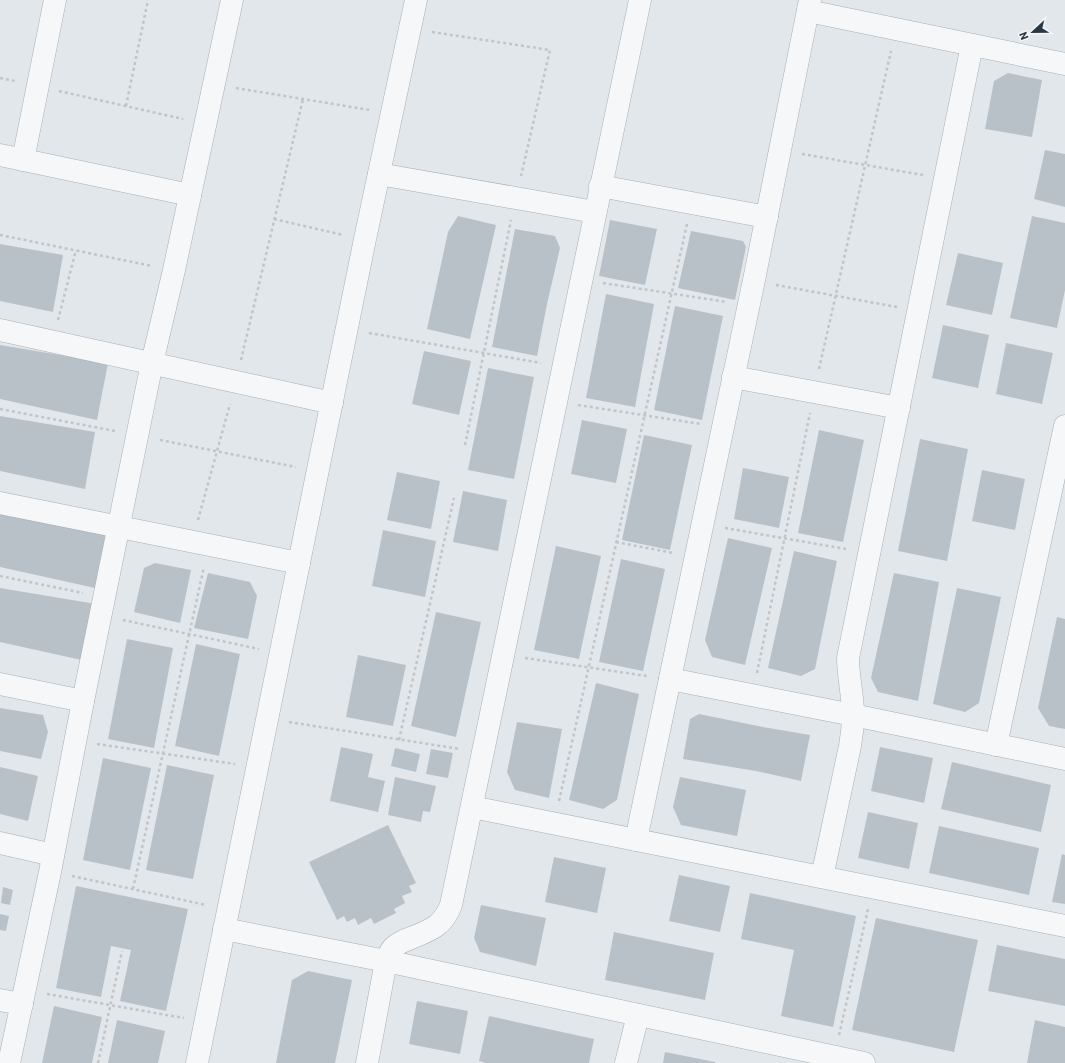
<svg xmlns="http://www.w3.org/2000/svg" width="1065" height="1063" viewBox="0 0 1065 1063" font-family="Barlow,sans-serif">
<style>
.building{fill:#b9c1c8}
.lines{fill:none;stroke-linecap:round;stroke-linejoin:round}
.minor-casing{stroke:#a7afb5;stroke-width:23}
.path{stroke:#c0c5ca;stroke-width:2.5;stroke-dasharray:3 3;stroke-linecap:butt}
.minor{stroke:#f5f7f9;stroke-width:22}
</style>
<rect width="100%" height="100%" fill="#e2e7eb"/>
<g class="building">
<polygon points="1008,73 1042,80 1032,137 985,129 994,81"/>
<polygon points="1045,150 1065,154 1065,207 1034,199"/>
<polygon points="458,216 496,225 470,339 427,329 448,232"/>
<polygon points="1032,216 1065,223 1065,290 1057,328 1010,318"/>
<polygon points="610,220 657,229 645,285 599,276"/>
<polygon points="515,229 555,236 560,248 547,304 537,356 492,347"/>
<polygon points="691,231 743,241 746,247 735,300 678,288"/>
<polygon points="0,244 63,255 53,312 0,301"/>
<polygon points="958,253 1003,263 992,315 946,305"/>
<polygon points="606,294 654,304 635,407 586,398"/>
<polygon points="675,306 723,316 702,420 654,410"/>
<polygon points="943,325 989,335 978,388 932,378"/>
<polygon points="1006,343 1053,353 1042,404 996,394"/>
<polygon points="0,345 108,363 97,420 0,399"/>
<polygon points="424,351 471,361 459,415 412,404"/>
<polygon points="488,368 534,377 514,479 468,470"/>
<polygon points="0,416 95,432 85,489 0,471"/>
<polygon points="582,420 627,429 616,483 571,474"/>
<polygon points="819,430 864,440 843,542 798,533"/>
<polygon points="644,435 692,445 670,550 622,540"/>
<polygon points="920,439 968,449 947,561 898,551"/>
<polygon points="743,468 789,477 779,528 734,519"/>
<polygon points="982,470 1025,479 1015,530 972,521"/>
<polygon points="397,472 440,481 431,529 387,520"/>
<polygon points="463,491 507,500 498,551 453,542"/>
<polygon points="0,513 115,532 104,590 0,567"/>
<polygon points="383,530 436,541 425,597 372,586"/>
<polygon points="728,538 772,548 745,665 712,657 705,640"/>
<polygon points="556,546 601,556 579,659 534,650"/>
<polygon points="794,551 837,561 815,669 801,676 768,668"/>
<polygon points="621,559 665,569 643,671 599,662"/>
<polygon points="155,563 191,570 180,623 134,612 144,568"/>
<polygon points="208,573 250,582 257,596 248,639 194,628"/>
<polygon points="894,573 939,582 918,701 878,692 871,678"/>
<polygon points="0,588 96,604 86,661 0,642"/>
<polygon points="957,588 1001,597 979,703 965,712 933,704"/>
<polygon points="436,612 481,622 456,737 411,726"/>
<polygon points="1057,617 1065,619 1065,729 1049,726 1038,708"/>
<polygon points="127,639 173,648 154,748 108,739"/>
<polygon points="196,644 240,654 219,756 175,746"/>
<polygon points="358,655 406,665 393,726 346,717"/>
<polygon points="596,683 639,694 617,800 603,809 569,800"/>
<polygon points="0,708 43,715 48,732 41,759 0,751"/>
<polygon points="699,714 763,727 810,735 801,781 756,771 683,759 690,719"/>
<polygon points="517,722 562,729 549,798 515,790 507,772"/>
<polygon points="341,747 373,754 368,777 385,781 378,812 330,801"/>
<polygon points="880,747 933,758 924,803 871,791"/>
<polygon points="395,748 420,754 416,772 391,766"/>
<polygon points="431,749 453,753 448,778 426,774"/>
<polygon points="103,758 151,768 130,870 83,860"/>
<polygon points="952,762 1051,785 1041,832 941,809"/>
<polygon points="167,765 214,775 193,879 146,870"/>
<polygon points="0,767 38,776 28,821 0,814"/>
<polygon points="395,777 436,786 430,812 423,811 421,822 388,815"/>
<polygon points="680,777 746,790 737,836 681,825 673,807"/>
<polygon points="868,812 918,823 909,869 858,858"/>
<polygon points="388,825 416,883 409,886 412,892 402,896 405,903 394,909 396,913 374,924 371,918 358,925 355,918 347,922 344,916 337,920 309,862"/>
<polygon points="939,826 1039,848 1029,895 929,873"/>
<polygon points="1062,854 1065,855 1065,904 1052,902"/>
<polygon points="554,857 606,868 597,913 545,902"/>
<polygon points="679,875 730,886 720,932 669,921"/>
<polygon points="76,886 188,909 166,1011 120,1001 131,950 111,946 101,997 56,988"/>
<polygon points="3,887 13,890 10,905 1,903"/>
<polygon points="750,893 856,916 833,1027 781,1016 794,950 741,939"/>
<polygon points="481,905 546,918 536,966 480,952 474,938"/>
<polygon points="0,914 9,916 6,931 0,930"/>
<polygon points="876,918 978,940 954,1052 852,1030"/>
<polygon points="614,932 714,953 705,1000 605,980"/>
<polygon points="997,945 1065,959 1065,1006 988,991"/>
<polygon points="308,971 352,980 335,1063 276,1063 292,980"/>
<polygon points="417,1001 468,1011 460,1054 409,1044"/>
<polygon points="54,1006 102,1017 92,1063 42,1063"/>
<polygon points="489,1016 594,1039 589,1063 486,1063 479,1061"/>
<polygon points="117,1020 165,1031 158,1063 108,1063"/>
<polygon points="1035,1020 1065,1027 1065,1063 1027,1063"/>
<polygon points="665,1052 715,1062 715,1063 663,1063"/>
</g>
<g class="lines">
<defs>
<g id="minor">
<polyline points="808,11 1065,64"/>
<polyline points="0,155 190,195"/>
<polyline points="23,160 55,0"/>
<polyline points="379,174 595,212"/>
<polyline points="600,186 767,217"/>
<polyline points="0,330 332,403"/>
<polyline points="733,377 899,408"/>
<polyline points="0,503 299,563"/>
<polyline points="670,679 853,715 1065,759"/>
<polyline points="0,684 83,701"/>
<polyline points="996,745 1065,426"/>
<polyline points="472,807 1065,926"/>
<polyline points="636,840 754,280 810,0"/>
<polyline points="0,843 53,855"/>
<path d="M822,877L850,746C852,735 853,725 853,714C853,695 848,677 848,658L972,45"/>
<polyline points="224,929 386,961 864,1063"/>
<polyline points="0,1000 22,1004"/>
<polyline points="9,1063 50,872 83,701 152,363 174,270 232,0"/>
<polyline points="197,1063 365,239 416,0"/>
<path d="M367,1063L386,961C388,956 390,951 394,947C399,943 405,940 411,938C431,930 443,926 451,905L640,0"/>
<polyline points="626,1063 638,1015"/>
</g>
</defs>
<use href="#minor" class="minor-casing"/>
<g class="path">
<polyline points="432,32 550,50 521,176"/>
<polyline points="0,78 15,81"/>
<polyline points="236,88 370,110"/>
<polyline points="59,91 183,119"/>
<polyline points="126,106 148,0"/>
<polyline points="802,154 923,175"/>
<polyline points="274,219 343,235"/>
<polyline points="0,235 152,266"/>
<polyline points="603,283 727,302"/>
<polyline points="776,285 897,307"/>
<polyline points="58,320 76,250"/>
<polyline points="369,333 541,363"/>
<polyline points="241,360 303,99"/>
<polyline points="819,369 891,51"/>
<polyline points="578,405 701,424"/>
<polyline points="0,409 115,431"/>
<polyline points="160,440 296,467"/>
<polyline points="465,445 511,220"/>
<polyline points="198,520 230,404"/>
<polyline points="725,528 846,549"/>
<polyline points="616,542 673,553"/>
<polyline points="0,576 83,593"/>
<polyline points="123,620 259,649"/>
<polyline points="525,658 647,676"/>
<polyline points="757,673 810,413"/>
<polyline points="289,722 460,749"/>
<polyline points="399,740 454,498"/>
<polyline points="97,744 235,764"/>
<polyline points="559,801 687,224"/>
<polyline points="72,876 206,905"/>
<polyline points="133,889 204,567"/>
<polyline points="47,994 184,1018"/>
<polyline points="839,1035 868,909"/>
<polyline points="98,1063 122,951"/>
</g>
<use href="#minor" class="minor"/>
</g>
<g transform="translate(1033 32) rotate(248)" stroke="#f2f6f8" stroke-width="3" paint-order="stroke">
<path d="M0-3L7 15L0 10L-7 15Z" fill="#2a3843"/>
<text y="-6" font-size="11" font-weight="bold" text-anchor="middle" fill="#2a3843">N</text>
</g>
</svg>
